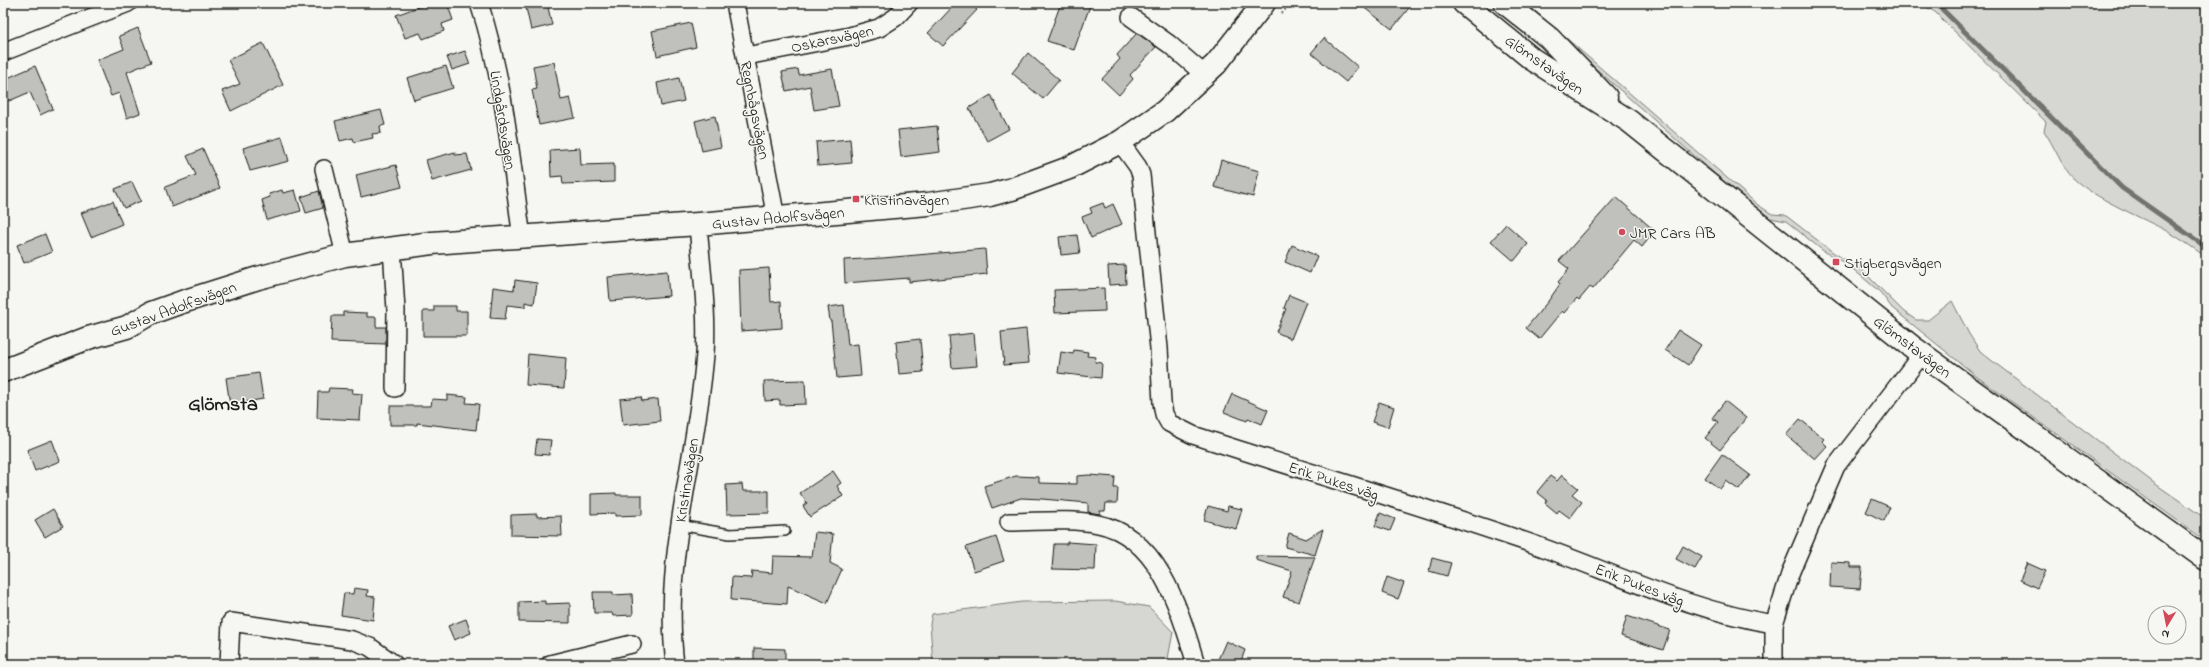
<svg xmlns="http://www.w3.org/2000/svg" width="2209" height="667" viewBox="0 0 2209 667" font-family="'Indie Flower',sans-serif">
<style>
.green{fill:#d6d6d2;stroke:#797977}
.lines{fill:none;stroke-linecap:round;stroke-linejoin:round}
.stream{stroke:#727271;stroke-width:5}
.building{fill:#c0c0bd;stroke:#1c1c1c}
.lane-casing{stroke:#1c1c1c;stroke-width:12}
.street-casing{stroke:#1c1c1c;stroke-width:20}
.secondary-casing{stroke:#1c1c1c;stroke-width:25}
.path{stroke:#1c1c1c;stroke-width:2.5;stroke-dasharray:1 3;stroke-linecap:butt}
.lane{stroke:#f6f6f2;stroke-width:9}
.street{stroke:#f6f6f2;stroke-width:17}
.secondary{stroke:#f6f6f2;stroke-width:22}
.poi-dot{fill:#d1495b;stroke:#f6f6f2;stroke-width:1.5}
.labels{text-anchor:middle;stroke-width:3;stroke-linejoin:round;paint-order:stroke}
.street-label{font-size:16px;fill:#1c1c1c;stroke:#f6f6f2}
.poi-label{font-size:16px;fill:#1c1c1c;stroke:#f6f6f2;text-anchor:start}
.district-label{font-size:20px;font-weight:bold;fill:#1c1c1c;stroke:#f6f6f2}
</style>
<rect width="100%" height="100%" fill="#f6f6f2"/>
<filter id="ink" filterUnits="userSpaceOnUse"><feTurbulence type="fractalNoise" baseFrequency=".025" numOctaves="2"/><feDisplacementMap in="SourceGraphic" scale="8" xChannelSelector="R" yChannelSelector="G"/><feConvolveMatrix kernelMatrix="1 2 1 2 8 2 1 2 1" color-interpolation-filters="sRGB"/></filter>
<g filter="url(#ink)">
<g class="green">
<polygon points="1517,3 1526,3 1758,205 1772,214 1785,215 1834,253 1860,268 1904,312 1916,320 1928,320 1952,301 1969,334 1980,351 1991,360 2154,483 2206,519 2206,541 1980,379 1892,308 1880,292 1848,265 1822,250 1786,221 1770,218 1715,174 1594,67"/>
<path d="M1920,3H2206V257C2192,247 2178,237 2163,229C2136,215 2094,198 2073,178C2061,166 2054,145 2044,131L2046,122L1935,12Z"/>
<polygon points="1115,601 1149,607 1173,632 1167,664 933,664 930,624 932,614 1022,602"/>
</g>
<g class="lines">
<polyline class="stream" points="1936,3 2122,188 2206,247"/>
</g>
<g class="building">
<polygon points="429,3 447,3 453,20 442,24 444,31 423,39 420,33 405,38 396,15"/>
<polygon points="525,3 547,3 552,25 531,30"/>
<polygon points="956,3 969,3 977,10 943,46 928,33"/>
<polygon points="1061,3 1091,3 1074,50 1047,41"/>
<polygon points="1358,3 1413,3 1392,29"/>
<polygon points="691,23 696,47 657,56 652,31"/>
<polygon points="138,28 151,62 127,72 140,113 127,118 119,93 111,96 97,60 124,49 119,36"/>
<polygon points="1137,33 1156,47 1130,75 1133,79 1119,95 1102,79 1120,59 1117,55"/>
<polygon points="1324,38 1358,67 1346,82 1311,53"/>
<polygon points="263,43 283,85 231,111 222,91 240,84 228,60"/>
<polygon points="465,51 470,64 452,70 447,57"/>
<polygon points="1028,53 1059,80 1043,99 1012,73"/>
<polygon points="554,62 561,100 570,98 575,118 539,125 532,90 537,89 533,66"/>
<polygon points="35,66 53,109 40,115 30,92 9,101 3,86 3,80"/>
<polygon points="446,66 453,88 414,100 407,78"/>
<polygon points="798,69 799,75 832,69 839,106 814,110 810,86 786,91 782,72"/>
<polygon points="679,78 684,101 661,106 657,83"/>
<polygon points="991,95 1009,129 987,141 969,108"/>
<polygon points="381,110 385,125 380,126 381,133 372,134 373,138 354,142 353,138 340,141 335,121"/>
<polygon points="715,116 721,147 702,151 695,121"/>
<polygon points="937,126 940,152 901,157 898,130"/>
<polygon points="282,137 289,161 250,171 243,148"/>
<polygon points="850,139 852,163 818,166 816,142"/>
<polygon points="580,148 581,165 614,164 614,182 563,184 562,176 551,177 550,150"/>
<polygon points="203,149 220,188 172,207 165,187 196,175 187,156"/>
<polygon points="455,152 455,155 467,154 471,170 432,181 426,160"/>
<polygon points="1221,160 1259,171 1253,197 1214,187"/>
<polygon points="396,165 402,187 361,197 356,175"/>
<polygon points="132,182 141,201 124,208 115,189"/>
<polygon points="282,190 283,193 295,190 301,211 267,220 262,200 270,197 269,194"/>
<polygon points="319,191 323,208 306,213 301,197"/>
<polygon points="1616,197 1655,231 1642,247 1634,240 1593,289 1590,287 1579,300 1577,298 1564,313 1562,311 1539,339 1526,328 1549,300 1560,284 1558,282 1569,269 1559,261"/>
<polygon points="113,201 122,224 91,237 81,213"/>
<polygon points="1103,203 1105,208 1113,204 1122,224 1091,238 1082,217 1092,213 1090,208"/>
<polygon points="1506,224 1528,244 1514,261 1491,241"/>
<polygon points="45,234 52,252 24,263 17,245"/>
<polygon points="1077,235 1080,253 1061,255 1059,237"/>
<polygon points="1292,245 1317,256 1310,273 1285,262"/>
<polygon points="985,249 987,274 909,282 909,278 845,283 844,260 883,258"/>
<polygon points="1125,265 1126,284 1109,285 1108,266"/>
<polygon points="769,268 771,302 781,301 782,328 741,331 739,270"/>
<polygon points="667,271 669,296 610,301 608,277"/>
<polygon points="515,280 537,283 534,304 525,302 525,307 507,305 505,319 490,318 493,287 514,290"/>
<polygon points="1104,288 1105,311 1055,313 1054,290"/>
<polygon points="1289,295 1306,302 1291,339 1276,332 1286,309 1284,308"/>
<polygon points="844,305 848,345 858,344 861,376 837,378 831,321 830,321 828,307"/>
<polygon points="434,306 456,306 456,311 467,311 467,336 423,336 423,311 434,311"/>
<polygon points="343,312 367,313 367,317 376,317 376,327 386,327 386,344 331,342 332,316 343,316"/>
<polygon points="1026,329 1029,363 1004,365 1001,332"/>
<polygon points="1678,330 1701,345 1688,365 1665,350"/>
<polygon points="974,333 977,366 952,368 949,336"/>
<polygon points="920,339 923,372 899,374 896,342"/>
<polygon points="1074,350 1088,352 1087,356 1096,357 1095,362 1102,363 1101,378 1058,373 1061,352 1073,354"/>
<polygon points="528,354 566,358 564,388 526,385"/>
<polygon points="259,373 263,399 230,405 226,378"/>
<polygon points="805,380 806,404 780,405 780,400 765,401 764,381"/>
<polygon points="329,388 353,389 352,393 362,394 360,420 317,418 318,392 328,392"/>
<polygon points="1232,394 1268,410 1262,424 1248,418 1247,421 1224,412"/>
<polygon points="447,395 467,397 466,403 479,404 476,430 417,423 417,425 390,425 390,406 431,406 432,399 447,400"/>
<polygon points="641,397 642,401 658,399 660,421 623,425 620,399"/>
<polygon points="1725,401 1746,418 1720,450 1705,438 1718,422 1712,418"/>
<polygon points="1379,402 1394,407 1388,427 1372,422"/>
<polygon points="1800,419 1824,439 1822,441 1827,446 1815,459 1786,435"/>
<polygon points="537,439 551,440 549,455 535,454"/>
<polygon points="52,440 60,461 35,471 27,450"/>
<polygon points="1722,454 1750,475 1739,490 1726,481 1720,489 1705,478"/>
<polygon points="833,471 841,483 837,486 843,496 810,517 803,506 807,503 800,493"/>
<polygon points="1089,475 1115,477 1114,488 1118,488 1117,503 1106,503 1105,511 1100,511 1100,514 1088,512 1088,503 1042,499 1021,498 992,508 984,486 1016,476 1039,477 1039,483 1077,484 1077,476"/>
<polygon points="1562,475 1578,488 1572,494 1582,502 1570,518 1559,510 1557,513 1545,503 1547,500 1537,492 1550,476 1557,481"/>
<polygon points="742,484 743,491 769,491 769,513 727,514 726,485"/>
<polygon points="616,493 616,495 642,495 642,515 615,516 615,513 591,514 591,494"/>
<polygon points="1872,499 1890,507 1884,521 1866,512"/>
<polygon points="1208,506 1227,511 1228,506 1242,509 1236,529 1204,520"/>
<polygon points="53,509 63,526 45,537 35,520"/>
<polygon points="1380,513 1395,519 1390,531 1375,526"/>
<polygon points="537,514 537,517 561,516 562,536 511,535 511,515"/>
<polygon points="1323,529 1315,555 1285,547 1289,533 1306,539"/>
<polygon points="815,532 833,534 830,563 842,569 827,603 788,586 787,604 731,600 732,577 751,578 752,571 772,573 773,556 812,557"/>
<polygon points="996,537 1004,561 974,571 966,547"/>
<polygon points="1067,542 1096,544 1095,570 1052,569 1054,544 1067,544"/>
<polygon points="1683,546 1702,557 1695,569 1676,559"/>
<polygon points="1256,556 1315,557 1299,602 1283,597 1292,571 1256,560"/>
<polygon points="1432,558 1451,563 1447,576 1429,571"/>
<polygon points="1831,562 1850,563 1850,567 1862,567 1860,589 1830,587"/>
<polygon points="2027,563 2045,571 2037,588 2020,580"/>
<polygon points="1387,577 1404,583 1398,599 1382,593"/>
<polygon points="354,588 368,590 367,596 375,597 373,620 341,615 344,593 353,594"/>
<polygon points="593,592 613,592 613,595 632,594 633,615 613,616 612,613 594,613"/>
<polygon points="545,601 545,604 570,603 570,623 519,622 519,602"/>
<polygon points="1627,616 1670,630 1663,650 1621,636"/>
<polygon points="466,619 471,633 454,640 448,626"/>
<polygon points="1226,641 1245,650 1240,664 1216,664"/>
<polygon points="754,648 785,649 785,664 754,664"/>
</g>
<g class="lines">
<defs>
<polyline id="lane" points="679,525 730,534 785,531"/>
<g id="street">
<path d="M479,3C504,79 511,159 522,238"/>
<polyline points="735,3 776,218"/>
<polyline points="1131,17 1169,44 1205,75"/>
<polyline points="3,52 128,3"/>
<polyline points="746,56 850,36 879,28 896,17 909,3"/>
<path d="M1120,142L1138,167L1141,175L1159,348L1162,403L1164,414L1169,423L1193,435C1301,470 1409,502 1515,538C1601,566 1684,610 1774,624"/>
<polyline points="324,169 345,255"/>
<polyline points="392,248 396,310 395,388"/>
<path d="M1009,522C1038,522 1069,518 1098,524C1160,536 1180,612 1196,664"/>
<polyline points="229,664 231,622 352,640 370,647 394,664"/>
<polyline points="550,664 632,644"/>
<path d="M675,664C662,560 697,458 705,354C708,311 701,267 698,224"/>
<polyline points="1774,664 1774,624 1791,571 1836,466 1922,354"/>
</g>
<g id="secondary">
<polyline points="1464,3 1532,59 1629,121 1915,349 2206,559"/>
<polyline points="1505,3 1549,38 1606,97"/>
<polyline points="3,371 88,338 127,327 151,313 182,302 258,278 345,255 432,243 698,224 928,204 990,195 1012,189 1069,168 1120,142 1165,111 1216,64 1264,3"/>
</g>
</defs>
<use href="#lane" class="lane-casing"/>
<use href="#street" class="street-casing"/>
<use href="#secondary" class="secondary-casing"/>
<polyline class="path" points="1282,13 1291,3"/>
<use href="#lane" class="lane"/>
<use href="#street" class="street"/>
<use href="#secondary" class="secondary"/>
</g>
</g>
<g class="poi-dot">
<rect x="852" y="195" width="8" height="8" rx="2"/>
<circle cx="1622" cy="232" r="4"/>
<rect x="1832" y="258" width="8" height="8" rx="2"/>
</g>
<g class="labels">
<g class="street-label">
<text transform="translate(832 38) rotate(-12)" y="6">Oskarsvägen</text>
<text transform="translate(1545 64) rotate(35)" y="6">Glömstavägen</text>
<text transform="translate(756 110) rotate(79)" y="6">Regnbågsvägen</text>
<text transform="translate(504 120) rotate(81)" y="6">Lindgårdsvägen</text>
<text transform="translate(778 217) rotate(-5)" y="6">Gustav Adolfsvägen</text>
<text transform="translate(173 308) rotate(-20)" y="6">Gustav Adolfsvägen</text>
<text transform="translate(1913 346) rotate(37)" y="6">Glömstavägen</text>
<text transform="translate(686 480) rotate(-81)" y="6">Kristinavägen</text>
<text transform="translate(1334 480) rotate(18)" y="6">Erik Pukes väg</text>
<text transform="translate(1640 584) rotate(21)" y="6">Erik Pukes väg</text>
</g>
<g class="poi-label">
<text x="864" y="205">Kristinavägen</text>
<text x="1630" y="238">JMR Cars AB</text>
<text x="1844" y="268">Stigbergsvägen</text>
</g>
<g class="district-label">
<text x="223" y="410">Glömsta</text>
</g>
</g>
<rect width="2209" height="667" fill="none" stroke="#f6f6f2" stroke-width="16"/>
<rect x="8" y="8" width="2193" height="651" fill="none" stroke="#1c1c1c" stroke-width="1.5" filter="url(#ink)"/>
<g transform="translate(2167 625) rotate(190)"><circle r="19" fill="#f6f6f2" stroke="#9f9f9c"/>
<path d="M0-3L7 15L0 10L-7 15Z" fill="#d1495b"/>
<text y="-6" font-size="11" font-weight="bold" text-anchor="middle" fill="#1c1c1c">N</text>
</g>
</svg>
